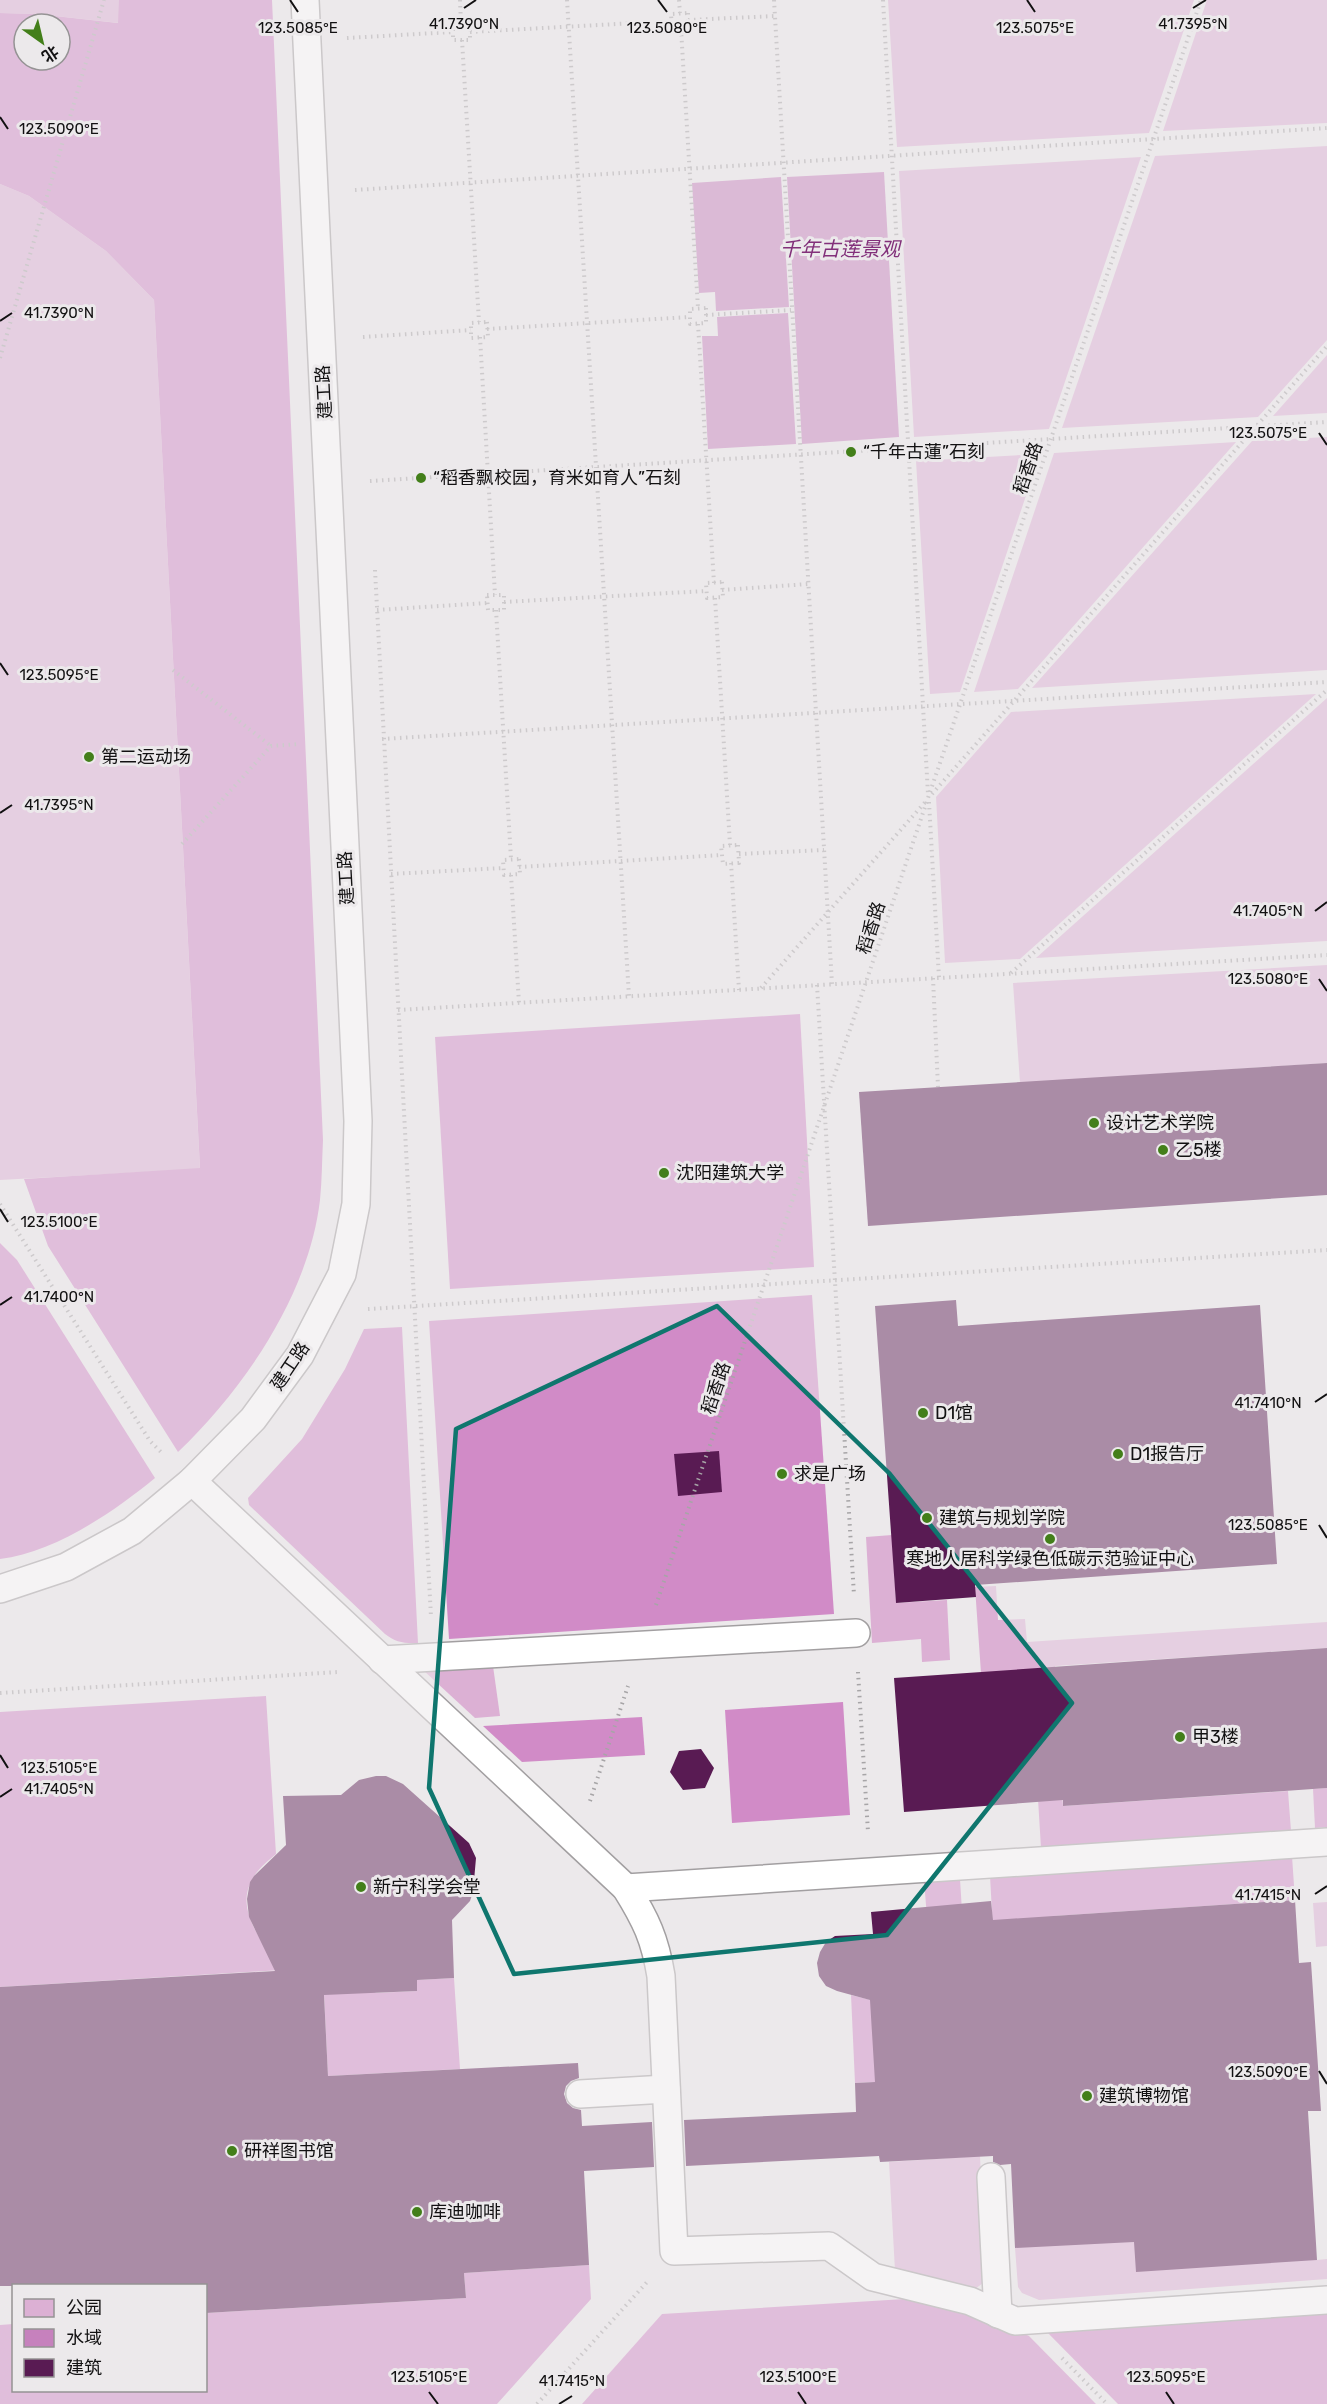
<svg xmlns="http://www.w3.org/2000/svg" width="1327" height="2404" viewBox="0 0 1327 2404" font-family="Rubik,'Noto Sans SC',sans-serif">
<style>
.green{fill:#dcb0d4}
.forest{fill:#d18bc7;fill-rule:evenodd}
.water{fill:#c681bd}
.building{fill:#591b53}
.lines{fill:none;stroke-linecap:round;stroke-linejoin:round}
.service-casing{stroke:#a29fa1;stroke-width:30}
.path{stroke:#a7a5a7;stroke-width:4;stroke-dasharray:1.5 4.5;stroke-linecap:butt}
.service{stroke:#fff;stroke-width:27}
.marked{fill:none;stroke:#0f766e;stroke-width:4.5;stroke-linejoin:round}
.ticks{fill:none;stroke:#121112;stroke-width:2}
.poi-dot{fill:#437f1a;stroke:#ece9eb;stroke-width:2}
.labels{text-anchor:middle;stroke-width:6;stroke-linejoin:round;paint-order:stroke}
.street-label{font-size:18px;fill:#121112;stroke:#ece9eb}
.poi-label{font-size:18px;fill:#121112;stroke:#ece9eb;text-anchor:start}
.water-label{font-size:20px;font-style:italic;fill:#82307a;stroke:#ece9eb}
.ticks-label{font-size:15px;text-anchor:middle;fill:#121112;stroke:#ece9eb;stroke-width:6;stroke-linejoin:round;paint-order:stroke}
</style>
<rect width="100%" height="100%" fill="#ece9eb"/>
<g class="green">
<polygon points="0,0 119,0 119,23 37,14 0,13"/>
<polygon points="888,0 1194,0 1149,133 897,147"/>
<polygon points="1207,0 1327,0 1327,123 1163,131"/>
<polygon points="1327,146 1327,340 1258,417 1062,428 1155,156"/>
<polygon points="1141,157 1049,429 914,437 899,171"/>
<polygon points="0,184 29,196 106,251 154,300 200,1169 0,1180"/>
<polygon points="1327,355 1327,413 1273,416"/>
<polygon points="1327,437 1327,670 1032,688 1252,441"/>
<polygon points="1236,442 1018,689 974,692 1054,453"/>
<polygon points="1040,454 960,692 930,694 916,461"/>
<polygon points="1316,694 1020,959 945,963 936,797 1011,712"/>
<polygon points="1327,698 1327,941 1036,958"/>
<polygon points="1327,965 1327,1063 1020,1083 1013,983"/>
<polygon points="892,1535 896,1603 947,1600 950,1660 922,1662 921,1639 872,1643 866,1537"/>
<polygon points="996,1586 998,1620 1025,1619 1027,1642 1327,1622 1327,1648 1055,1666 1059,1724 981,1673 975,1587"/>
<polygon points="493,1666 500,1716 475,1718 423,1670"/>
<polygon points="1327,1902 1327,1946 1316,1947 1313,1903"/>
<polygon points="980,2156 984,2240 983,2283 975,2289 895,2271 889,2162"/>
<polygon points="1107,2223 1317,2260 1327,2259 1327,2279 1039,2300 1022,2293 1018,2287 1015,2248"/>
</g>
<g class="forest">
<path d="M119,0H272L323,1140C322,1160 322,1180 320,1200C309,1294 245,1388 178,1452L48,1246L24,1179L200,1168L154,300L106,251L29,196L0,184V13L37,14L118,23ZM24,24H60V60H24Z"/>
<polygon points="800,1014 814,1267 450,1289 435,1037"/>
<path d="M0,1243L17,1260L155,1478C115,1511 54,1553 0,1559Z"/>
<polygon points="812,1295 834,1614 449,1639 429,1321"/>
<path d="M402,1327L418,1643C405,1644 395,1642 385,1634L249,1505L248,1498L302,1439L345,1369L364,1329Z"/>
<path d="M266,1696L276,1854C267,1862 256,1870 251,1882C235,1912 266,1946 281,1970L0,1987V1712Z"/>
<polygon points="843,1702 850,1815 732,1823 725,1710"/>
<polygon points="642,1717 645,1755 522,1762 483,1726"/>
<polygon points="1059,1748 1063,1806 1288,1791 1291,1831 1041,1848 1035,1750"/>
<polygon points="1327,1788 1327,1827 1315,1828 1313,1789"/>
<polygon points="1292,1856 1295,1900 1054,1916 1061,2035 999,2039 990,1876"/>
<polygon points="960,1879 963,1928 928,1930 924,1880"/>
<polygon points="322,1952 376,1993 417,1991 417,1980 454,1978 460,2069 328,2076"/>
<polygon points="851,1995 875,2001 875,2082 855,2083"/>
<polygon points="589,2265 591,2299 497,2404 0,2404 0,2325 13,2324 14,2390 206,2390 206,2313 466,2298 464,2273"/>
<polygon points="921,2298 1003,2324 1029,2336 1096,2404 582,2404 662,2314"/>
<polygon points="1327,2310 1327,2404 1118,2404 1043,2328"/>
</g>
<g class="water">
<polygon points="884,172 899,437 802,444 787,177"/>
<polygon points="781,177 789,307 716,311 715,292 699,293 692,183"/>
<polygon points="788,313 796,444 708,449 702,336 718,336 717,317"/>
</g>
<g class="building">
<polygon points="1327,1063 1327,1195 868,1226 859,1092"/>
<polygon points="956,1300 958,1326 1260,1305 1277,1564 975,1585 976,1597 896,1603 875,1306"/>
<polygon points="719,1451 722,1492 678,1496 674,1454"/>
<polygon points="1327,1648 1327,1788 1063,1806 1063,1800 904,1812 894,1678"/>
<polygon points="701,1749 714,1768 705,1788 683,1790 670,1772 679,1751"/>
<polygon points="376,1776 386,1776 403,1784 469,1843 476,1858 473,1892 470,1901 452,1920 454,1978 417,1980 417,1991 324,1995 328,2076 578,2063 579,2078 571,2081 566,2086 564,2094 567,2103 573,2108 581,2110 582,2126 652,2122 654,2167 584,2171 589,2265 464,2273 466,2298 206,2313 206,2286 0,2286 0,1987 275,1971 249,1917 247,1899 250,1882 254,1876 286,1845 283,1796 341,1795 359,1780"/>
<polygon points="1295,1900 1299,1963 1311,1962 1321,2111 1308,2111 1317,2260 1136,2272 1134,2242 1015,2248 1011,2164 1000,2165 993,2162 993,2156 880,2162 879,2156 686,2166 684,2120 856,2112 855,2083 875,2082 870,2000 837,1991 826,1986 819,1976 817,1963 820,1952 826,1942 835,1936 873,1934 871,1912 991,1901 993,1920"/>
</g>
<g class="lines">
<defs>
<g id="service">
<path d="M192,1481L626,1888C646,1920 655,1939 661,1976L674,2251L829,2246L873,2277L970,2301L1015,2321L1327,2300"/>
<polyline points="0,1589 66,1567 132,1531 192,1481 253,1419 300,1355 342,1274 356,1204 358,1121 305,0"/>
<polyline points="382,1660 856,1633"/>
<polyline points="626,1888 1327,1842"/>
<polyline points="580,2094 666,2089"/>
<polyline points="991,2177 998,2314"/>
</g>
</defs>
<use href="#service" class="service-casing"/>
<g class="path">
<polyline points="460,0 461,24"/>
<polyline points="567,0 629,996"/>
<polyline points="679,0 680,13"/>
<polyline points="774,0 832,984"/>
<polyline points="883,0 928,794"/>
<polygon points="688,13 688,28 672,29 671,14"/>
<polyline points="688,20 775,16"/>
<polygon points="470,24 470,40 453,40 453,25"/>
<polyline points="681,29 698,308"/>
<polyline points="470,32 672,21"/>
<polyline points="347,38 453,32"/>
<polyline points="462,40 479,322"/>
<polyline points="355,190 1327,128"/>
<polygon points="706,308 706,323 690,324 690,309"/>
<polyline points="706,315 791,310"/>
<polygon points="487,322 488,337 471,338 471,323"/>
<polyline points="698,324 714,583"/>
<polyline points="487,329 690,317"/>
<polyline points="363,337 471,330"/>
<polyline points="480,337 495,595"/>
<polyline points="0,358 104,0"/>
<polyline points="370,481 1327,422"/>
<polyline points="375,570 431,1617"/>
<polygon points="722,582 723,597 707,598 706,583"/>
<polyline points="722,590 808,584"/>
<polygon points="487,595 504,595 504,610 488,610"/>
<polyline points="715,598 730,845"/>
<polyline points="504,602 706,591"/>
<polyline points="377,610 487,603"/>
<polyline points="496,610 511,859"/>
<polyline points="173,670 271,746"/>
<polyline points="382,739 1327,682"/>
<polyline points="932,794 1327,346"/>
<polyline points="929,802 939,978"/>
<polyline points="182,844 271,746 300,744"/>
<polygon points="738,845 739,863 723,864 721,846"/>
<polyline points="739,854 824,850"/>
<polygon points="519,859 520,874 504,875 503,860"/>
<polyline points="731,863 739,990"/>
<polyline points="519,867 722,855"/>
<polyline points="391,874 503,868"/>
<polyline points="511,875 519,1003"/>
<polyline points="1011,973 1327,690"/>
<polyline points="933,978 938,1087"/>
<polyline points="817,985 854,1595"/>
<polyline points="761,988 927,800"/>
<polyline points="398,1010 1327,955"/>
<polyline points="0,1204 150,1441 163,1454"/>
<polyline points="368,1309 1327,1250"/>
<polyline points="656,1605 928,798 1201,0"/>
<polyline points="858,1672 868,1832"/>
<polyline points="0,1693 338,1672"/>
<polyline points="590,1801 628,1686"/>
<polyline points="1062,2358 1107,2404"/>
<polyline points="537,2404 648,2281"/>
</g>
<use href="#service" class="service"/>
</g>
<path d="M0 0H1327V2404H0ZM717,1306L889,1473L1072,1703L887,1935L514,1974L429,1788L456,1429Z" fill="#ece9eb" fill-opacity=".55" fill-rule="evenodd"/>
<path class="marked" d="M717,1306L889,1473L1072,1703L887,1935L514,1974L429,1788L456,1429Z"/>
<path class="ticks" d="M290,0L298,12M658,0L667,12M1027,0L1035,12M464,8L476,0M1193,8L1206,0M0,117L8,129M0,321L12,313M1319,433L1327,445M0,663L8,675M0,813L12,805M1315,911L1327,902M1319,979L1327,991M0,1209L8,1222M0,1305L12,1297M1315,1402L1327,1394M1319,1525L1327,1538M0,1755L8,1768M0,1797L12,1789M1315,1894L1327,1886M1319,2071L1327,2084M429,2392L438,2404M798,2392L806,2404M1166,2392L1174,2404M559,2404L572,2396"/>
<g class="poi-dot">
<circle cx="851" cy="452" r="6"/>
<circle cx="421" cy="478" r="6"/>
<circle cx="89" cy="757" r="6"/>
<circle cx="1094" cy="1123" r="6"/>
<circle cx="1163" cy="1150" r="6"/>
<circle cx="664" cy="1173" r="6"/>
<circle cx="923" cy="1413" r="6"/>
<circle cx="1118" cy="1454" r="6"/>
<circle cx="782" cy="1474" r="6"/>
<circle cx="927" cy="1518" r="6"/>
<circle cx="1050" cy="1539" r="6"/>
<circle cx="1180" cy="1737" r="6"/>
<circle cx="361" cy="1887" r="6"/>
<circle cx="1087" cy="2096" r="6"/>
<circle cx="232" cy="2151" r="6"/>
<circle cx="417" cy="2212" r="6"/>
</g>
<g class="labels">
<g class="street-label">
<text transform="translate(324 392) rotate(-93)" y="6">建工路</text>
<text transform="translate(1028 468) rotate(-71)" y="6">稻香路</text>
<text transform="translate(346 878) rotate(-93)" y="6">建工路</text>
<text transform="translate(871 928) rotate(-72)" y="6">稻香路</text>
<text transform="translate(290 1366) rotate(-56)" y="6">建工路</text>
<text transform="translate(716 1388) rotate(-71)" y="6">稻香路</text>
</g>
<g class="poi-label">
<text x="863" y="458">“千年古蓮”石刻</text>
<text x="433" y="484">“稻香飘校园，育米如育人”石刻</text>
<text x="101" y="763">第二运动场</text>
<text x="1106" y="1129">设计艺术学院</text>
<text x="1175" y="1156">乙5楼</text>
<text x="676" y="1179">沈阳建筑大学</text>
<text x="935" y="1419">D1馆</text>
<text x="1130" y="1460">D1报告厅</text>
<text x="794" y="1480">求是广场</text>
<text x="939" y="1524">建筑与规划学院</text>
<text x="1050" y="1565" text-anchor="middle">寒地人居科学绿色低碳示范验证中心</text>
<text x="1192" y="1743">甲3楼</text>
<text x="373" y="1893">新宁科学会堂</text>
<text x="1099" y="2102">建筑博物馆</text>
<text x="244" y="2157">研祥图书馆</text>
<text x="429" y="2218">库迪咖啡</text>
</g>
<g class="water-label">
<text x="840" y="256">千年古莲景观</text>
</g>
</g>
<g class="ticks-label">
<text x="464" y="29">41.7390°N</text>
<text x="1193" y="29">41.7395°N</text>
<text x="298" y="33">123.5085°E</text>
<text x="667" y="33">123.5080°E</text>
<text x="1035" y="33">123.5075°E</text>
<text x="59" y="134">123.5090°E</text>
<text x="59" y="318">41.7390°N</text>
<text x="1268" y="438">123.5075°E</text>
<text x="59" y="680">123.5095°E</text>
<text x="59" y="810">41.7395°N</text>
<text x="1268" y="916">41.7405°N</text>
<text x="1268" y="984">123.5080°E</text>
<text x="59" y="1227">123.5100°E</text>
<text x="59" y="1302">41.7400°N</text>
<text x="1268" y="1408">41.7410°N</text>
<text x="1268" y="1530">123.5085°E</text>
<text x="59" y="1773">123.5105°E</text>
<text x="59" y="1794">41.7405°N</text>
<text x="1268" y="1900">41.7415°N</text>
<text x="1268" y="2077">123.5090°E</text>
<text x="429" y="2382">123.5105°E</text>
<text x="798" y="2382">123.5100°E</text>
<text x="1166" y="2382">123.5095°E</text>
<text x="572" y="2386">41.7415°N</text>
</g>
<rect x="12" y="2284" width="195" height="108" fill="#ece9eb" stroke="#959394" stroke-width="1.5"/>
<rect x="24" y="2299" width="30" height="18" fill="#dcb0d4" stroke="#959394" stroke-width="1.5"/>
<text x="66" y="2314" font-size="18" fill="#121112">公园</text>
<rect x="24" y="2329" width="30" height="18" fill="#c681bd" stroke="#959394" stroke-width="1.5"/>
<text x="66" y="2344" font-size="18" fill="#121112">水域</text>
<rect x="24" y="2359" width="30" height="18" fill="#591b53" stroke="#959394" stroke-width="1.5"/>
<text x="66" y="2374" font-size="18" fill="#121112">建筑</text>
<g transform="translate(42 42) rotate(146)"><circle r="28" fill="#ece9eb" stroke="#959394" stroke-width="1.5"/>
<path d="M0-4.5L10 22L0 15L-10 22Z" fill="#437f1a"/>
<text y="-9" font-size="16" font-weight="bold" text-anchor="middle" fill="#121112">北</text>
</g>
</svg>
